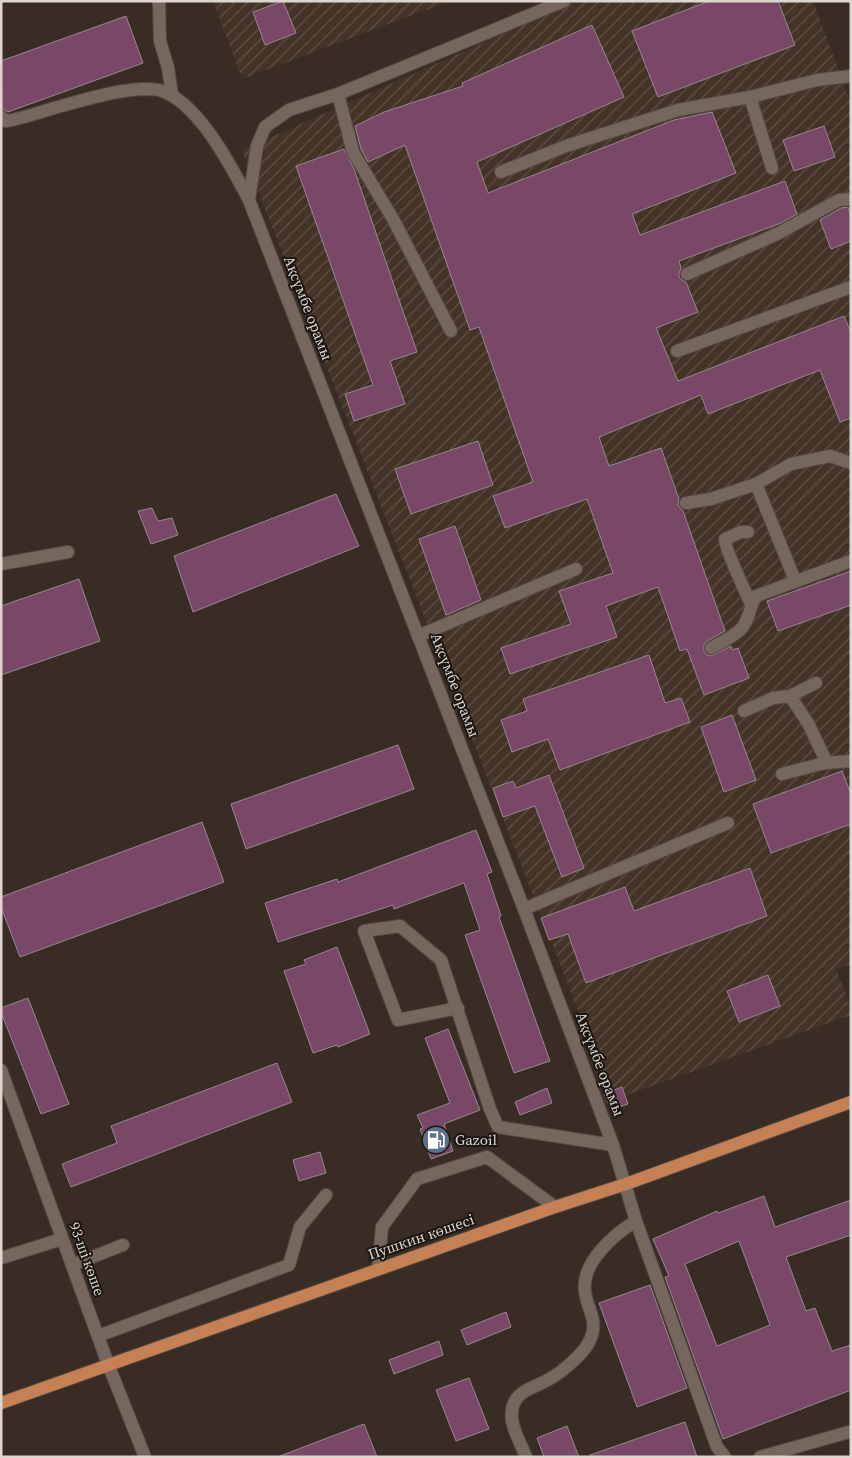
<svg xmlns="http://www.w3.org/2000/svg" width="852" height="1458" viewBox="0 0 852 1458" font-family="'Source Serif 4',serif">
<style>
.industrial{fill:url(#industrial-furrows)}
.building{fill:#7a4867;stroke:#968790;fill-rule:evenodd}
.lines{fill:none;stroke-linecap:round;stroke-linejoin:round}
.minor-casing{stroke:#554a44;stroke-width:14}
.major-casing{stroke:#554a44;stroke-width:14}
.minor{stroke:#76675e;stroke-width:12}
.major{stroke:#c58154;stroke-width:12}
.labels{text-anchor:middle;stroke-width:4;stroke-linejoin:round;paint-order:stroke}
.street-label{font-size:15px;fill:#ddd5d0;stroke:#1c1612}
.poi-label{font-size:15px;fill:#ddd5d0;stroke:#1c1612;text-anchor:start}
</style>
<defs>
<pattern id="industrial-furrows" width="10" height="10" patternUnits="userSpaceOnUse" patternTransform="scale(1.25)"><rect width="10" height="10" fill="#453327"/><path d="M-1 1l2-2M0 10L10 0M9 11l2-2" fill="none" stroke="#5f5045"/></pattern>
</defs>
<rect width="100%" height="100%" fill="#392c24"/>
<g class="industrial">
<polygon points="213,1 450,1 242,79"/>
<polygon points="577,1 813,1 851,104 851,964 836,969 851,1007 851,1015 613,1100 242,150"/>
</g>
<g class="building">
<polygon points="283,1 296,33 265,45 253,12"/>
<polygon points="709,1 778,1 795,45 658,97 632,31"/>
<polygon points="126,16 143,63 8,112 2,109 1,61"/>
<polygon points="592,25 624,97 477,162 488,193 674,120 712,112 736,173 632,214 640,235 785,181 797,214 781,223 679,261 681,268 679,273 679,277 682,280 686,282 698,312 656,328 678,381 844,316 851,333 851,418 840,422 820,370 708,414 701,395 599,437 609,466 661,448 679,499 678,505 683,511 725,631 707,641 704,644 704,652 707,655 711,656 731,646 732,650 738,648 749,678 704,695 687,649 680,651 658,587 606,606 617,637 510,674 501,648 571,624 559,591 613,573 587,499 505,528 493,496 533,482 479,327 470,330 405,145 368,162 361,149 355,126 384,112 463,86 462,83"/>
<polygon points="824,126 835,157 794,171 783,140"/>
<polygon points="344,149 354,169 417,352 390,361 405,404 354,421 345,394 373,385 296,166"/>
<polygon points="848,207 851,216 851,241 831,249 820,220 841,208"/>
<polygon points="478,441 493,485 411,514 395,469"/>
<polygon points="336,494 359,546 193,612 174,556"/>
<polygon points="152,508 158,521 172,518 178,535 151,544 138,511"/>
<polygon points="455,526 481,600 446,615 419,539"/>
<polygon points="851,571 851,605 778,631 767,601"/>
<polygon points="79,579 100,641 1,675 1,606"/>
<polygon points="649,655 665,703 681,698 690,722 560,770 548,739 512,752 501,720 527,711 523,699"/>
<polygon points="732,715 756,780 724,792 701,727"/>
<polygon points="398,745 414,789 246,849 231,804"/>
<polygon points="842,771 851,794 851,824 771,853 753,804"/>
<polygon points="549,775 584,868 562,877 535,806 503,817 493,788 513,781 516,788"/>
<polygon points="202,822 224,882 20,957 1,907 1,897"/>
<polygon points="476,830 492,872 487,874 501,916 499,917 550,1061 514,1073 465,935 480,930 464,883 394,909 393,905 278,942 265,903 337,879 338,882"/>
<polygon points="750,868 767,916 586,983 568,934 549,940 541,918 625,887 634,911"/>
<polygon points="337,947 370,1034 338,1047 337,1045 313,1053 284,971 306,964 304,960"/>
<polygon points="768,975 780,1006 739,1022 727,991"/>
<polygon points="28,998 69,1104 41,1114 1,1012 1,1008"/>
<polygon points="448,1029 480,1110 444,1124 453,1151 431,1159 420,1129 423,1128 417,1115 450,1103 425,1038"/>
<polygon points="277,1063 292,1102 71,1187 62,1164 117,1143 111,1126"/>
<polygon points="622,1087 628,1104 611,1110 604,1094"/>
<polygon points="547,1088 552,1103 520,1115 515,1102"/>
<polygon points="320,1152 326,1173 299,1181 293,1160"/>
<path d="M764,1196L775,1227L851,1200V1235L786,1257L806,1311L815,1308L832,1351L851,1345V1390L723,1439L665,1277L669,1276L653,1239L717,1211L718,1213ZM739,1241L770,1325L717,1346L685,1264Z"/>
<polygon points="650,1285 687,1388 637,1407 599,1303"/>
<polygon points="506,1312 511,1327 467,1345 461,1330"/>
<polygon points="439,1341 443,1355 394,1374 389,1360"/>
<polygon points="469,1378 489,1429 456,1441 436,1390"/>
<polygon points="685,1422 697,1457 590,1457 590,1455"/>
<polygon points="364,1424 377,1457 281,1457 280,1456"/>
<polygon points="567,1426 579,1457 544,1457 537,1438"/>
</g>
<g class="lines">
<defs>
<g id="minor">
<polyline points="159,3 160,41 168,68 172,95"/>
<polyline points="338,94 353,152 393,219 451,331"/>
<polyline points="750,97 772,168"/>
<path d="M1,117L6,121C26,118 45,110 65,105C91,98 116,90 144,89C148,89 154,89 159,90C198,101 231,166 249,200L524,909L613,1145L636,1221L717,1447L725,1457"/>
<polyline points="501,172 566,146 678,110 750,97 817,80 851,76"/>
<polyline points="249,200 257,146 265,127 289,110 338,94 564,1"/>
<polyline points="687,274 777,234 839,200 851,199"/>
<polyline points="677,351 851,287"/>
<polyline points="756,484 795,580"/>
<polyline points="686,503 711,499 756,484 791,464 830,456 851,463"/>
<path d="M748,532H741L725,539C724,547 746,593 751,604"/>
<polyline points="1,564 68,552"/>
<polyline points="418,636 576,569"/>
<path d="M711,648C721,642 734,637 742,628C749,620 750,605 756,596L851,561"/>
<polyline points="790,696 808,723 827,763"/>
<polyline points="744,711 773,698 790,696 816,683"/>
<polyline points="782,774 825,763 851,761"/>
<polyline points="524,909 728,823"/>
<polyline points="458,1008 398,1020 364,931 400,926 441,960 490,1109 498,1127 613,1145"/>
<polyline points="1,1070 108,1364 145,1457"/>
<polyline points="1,1258 62,1239"/>
<polyline points="72,1265 123,1245"/>
<polyline points="378,1269 382,1227 417,1179 487,1157 555,1207"/>
<polyline points="98,1336 289,1265 300,1227 326,1195"/>
<path d="M526,1457C520,1441 506,1420 514,1403C520,1389 539,1386 551,1378C562,1372 584,1353 589,1342C600,1320 587,1311 585,1291C581,1263 614,1234 636,1221"/>
<polyline points="760,1457 849,1432"/>
</g>
<polyline id="major" points="1,1403 555,1207 626,1184 851,1102"/>
</defs>
<use href="#minor" class="minor-casing"/>
<use href="#major" class="major-casing"/>
<use href="#minor" class="minor"/>
<use href="#major" class="major"/>
</g>
<defs>
<symbol id="fuel-disc" viewBox="-11 -11 22 22"><circle r="9.5" fill="#5c6f8a" stroke="#1c1612"/><path d="M-5.5-6h7V0h2V4h1.3V-2.5L3-4.5l.8-.8L6-3V5H2.5V1h-1V6h-7ZM-4.2-4.7v3.2H.2V-4.7Z" fill="#fff"/></symbol>
</defs>
<g fill-rule="evenodd">
<use href="#fuel-disc" x="420" y="1124" width="32" height="32"/>
</g>
<g class="labels">
<g class="street-label">
<text transform="translate(308 308) rotate(69)" y="5">Ақсүмбе орамы</text>
<text transform="translate(455 685) rotate(69)" y="5">Ақсүмбе орамы</text>
<text transform="translate(600 1064) rotate(69)" y="5">Ақсүмбе орамы</text>
<text transform="translate(421 1237) rotate(-19)" y="5">Пушкин көшесі</text>
<text transform="translate(87 1259) rotate(70)" y="5">93-ші көше</text>
</g>
<g class="poi-label">
<text x="455" y="1145">Gazoil</text>
</g>
</g>
<rect width="852" height="1458" fill="none" stroke="#ddd5d0" stroke-width="5"/>
</svg>
